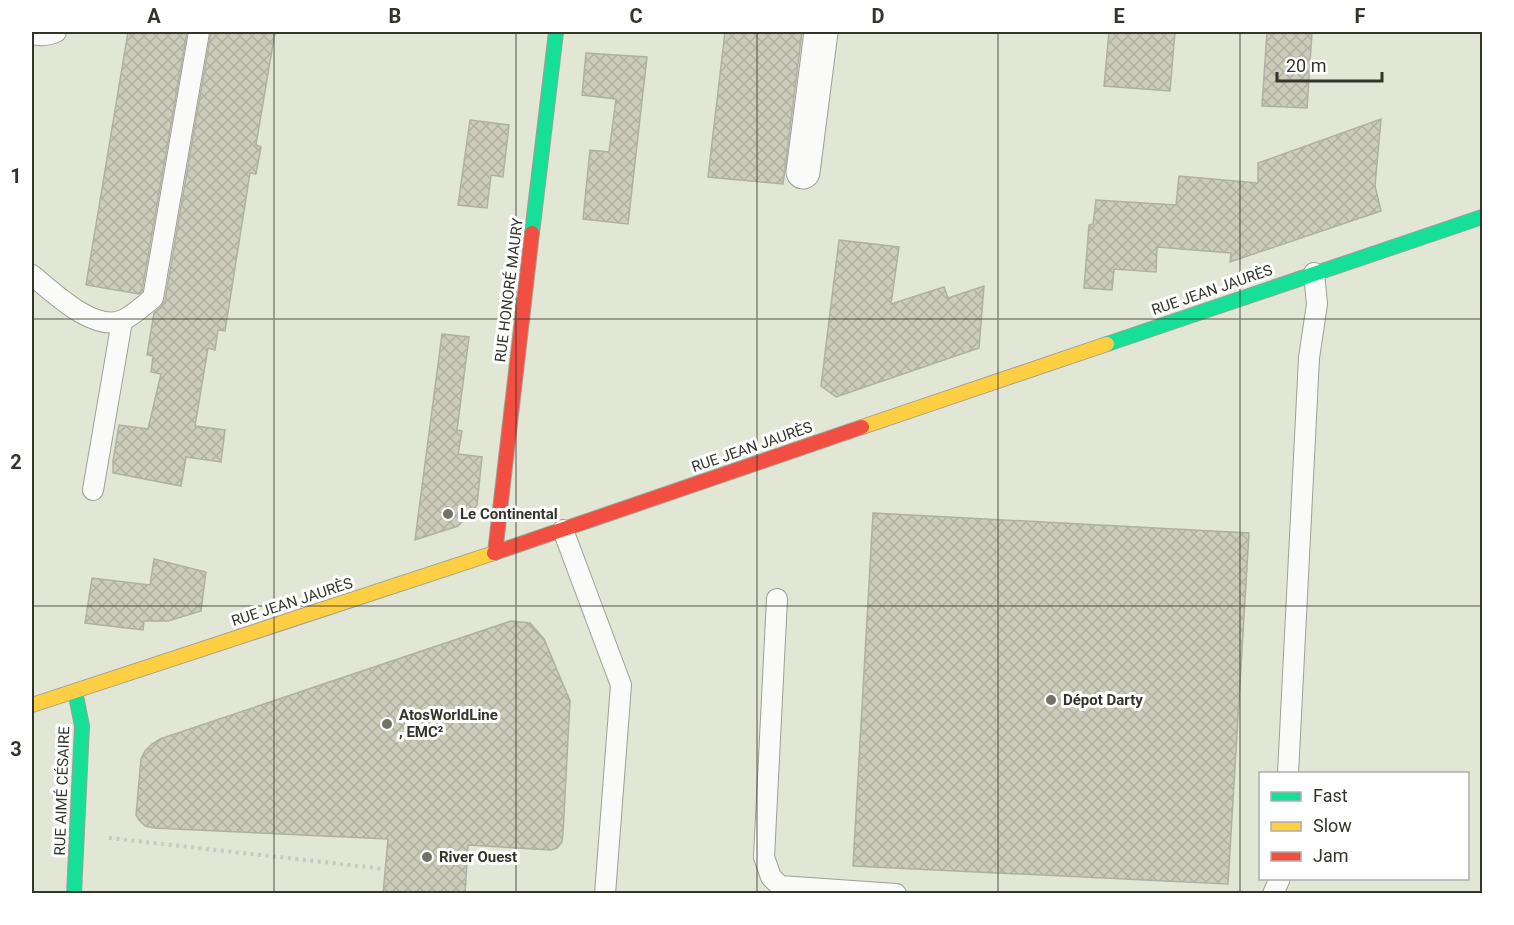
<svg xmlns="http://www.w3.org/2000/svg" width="1514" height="925" viewBox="0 0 1514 925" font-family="Roboto,sans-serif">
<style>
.building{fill:url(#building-cross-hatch);stroke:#afb0a4;stroke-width:1.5}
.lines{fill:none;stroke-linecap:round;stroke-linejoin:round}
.lane-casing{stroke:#9da094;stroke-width:22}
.street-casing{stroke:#9da094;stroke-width:35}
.fast-casing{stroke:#9da094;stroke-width:16}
.slow-casing{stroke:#9da094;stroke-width:16}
.jam-casing{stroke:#9da094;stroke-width:16}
.path{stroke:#c7c9c3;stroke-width:4;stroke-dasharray:3 4.5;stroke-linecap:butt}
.lane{stroke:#fafbf9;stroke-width:20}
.street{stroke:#fafbf9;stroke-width:33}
.fast{stroke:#16e098;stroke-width:14}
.slow{stroke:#ffcf43;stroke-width:14}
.jam{stroke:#f24e42;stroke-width:14}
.grid{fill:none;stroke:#33352a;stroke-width:1.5;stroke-opacity:0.55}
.poi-dot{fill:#707366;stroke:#fff;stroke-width:2}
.labels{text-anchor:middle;stroke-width:6;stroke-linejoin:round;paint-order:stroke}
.street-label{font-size:15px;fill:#33352a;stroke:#fff}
.poi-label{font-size:15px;font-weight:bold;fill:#33352a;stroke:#fff;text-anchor:start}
.neatline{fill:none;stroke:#33352a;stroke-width:2}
.grid-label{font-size:20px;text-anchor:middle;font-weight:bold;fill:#33352a}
</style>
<defs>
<pattern id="building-cross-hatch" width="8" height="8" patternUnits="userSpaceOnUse" patternTransform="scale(1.5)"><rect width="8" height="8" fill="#ccb"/><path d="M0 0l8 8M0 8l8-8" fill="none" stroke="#b0b0a1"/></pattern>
</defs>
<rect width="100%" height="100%" fill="#e1e6d5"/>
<g class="building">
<polygon points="128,32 187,32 142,291 139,294 86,285"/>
<polygon points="211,32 275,32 256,145 261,147 256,174 250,173 225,331 218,330 215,350 208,348 195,426 225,430 221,462 186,457 181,486 113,473 113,461 119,425 148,429 161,374 151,372 153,356 147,355 154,313 161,307 165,300"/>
<polygon points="725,32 802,32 783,184 708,177"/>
<polygon points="1109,32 1175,32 1170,91 1104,86"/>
<polygon points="1267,32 1312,32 1307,108 1262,106"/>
<polygon points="586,53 647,57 628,224 583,219 590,150 609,152 616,99 582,95"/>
<polygon points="1381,119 1375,186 1381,211 1230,262 1231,253 1157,247 1156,272 1114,269 1112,290 1084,288 1089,225 1093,224 1096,200 1176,205 1179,176 1258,183 1258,163"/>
<polygon points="470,120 509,125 503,177 491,175 487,208 458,205"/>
<polygon points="839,240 899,247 891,304 944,287 948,298 984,286 979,348 836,397 821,386"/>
<polygon points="442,334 469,337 457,430 462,431 458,454 482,457 477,505 458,526 415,540"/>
<polygon points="873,513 1249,533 1228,884 853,866"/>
<polygon points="154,559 206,572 201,611 168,621 144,621 143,630 85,623 92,578 150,585"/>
<polygon points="511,621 530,623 544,639 570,701 563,833 562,842 557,848 551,850 468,845 465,894 383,894 388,839 154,828 145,826 139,820 136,815 141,759 145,751 152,744 160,739"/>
</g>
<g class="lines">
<defs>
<g id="lane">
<path d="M32,34C40,36 49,35 56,32"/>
<path d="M32,275C53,292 94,333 123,320C134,315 144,305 153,298L199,32"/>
<polyline points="93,490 122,321"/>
<polyline points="563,530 621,685 605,894"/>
<polyline points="777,599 764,857 771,877 780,886 896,894"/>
<polyline points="1288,774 1309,358 1317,304 1314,273"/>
<polyline points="1273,894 1280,878"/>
</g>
<polyline id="street" points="803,172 821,32"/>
<g id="fast">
<polyline points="532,233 556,32"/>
<polyline points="1107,344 1482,217"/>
<polyline points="74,894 82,726 75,691"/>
</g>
<g id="slow">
<polyline points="862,427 1107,344"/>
<polyline points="32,705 494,553"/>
</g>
<g id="jam">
<polyline points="494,553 862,427"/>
<polyline points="495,553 532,233"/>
</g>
</defs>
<use href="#lane" class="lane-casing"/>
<use href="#street" class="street-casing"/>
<use href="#fast" class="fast-casing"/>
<use href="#slow" class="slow-casing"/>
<use href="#jam" class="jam-casing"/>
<polyline class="path" points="109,838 385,869"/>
<use href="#lane" class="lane"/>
<use href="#street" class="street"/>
<use href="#fast" class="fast"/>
<use href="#slow" class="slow"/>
<use href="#jam" class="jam"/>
</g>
<path class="grid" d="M274,32V894M516,32V894M757,32V894M998,32V894M1240,32V894M32,319H1482M32,606H1482"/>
<g class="poi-dot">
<circle cx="448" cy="514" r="6"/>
<circle cx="1051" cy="700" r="6"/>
<circle cx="387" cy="724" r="6"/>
<circle cx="427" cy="857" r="6"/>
</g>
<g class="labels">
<g class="street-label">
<text transform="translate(509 290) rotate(-83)" y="5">RUE HONORÉ MAURY</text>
<text transform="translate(1212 290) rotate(-19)" y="5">RUE JEAN JAURÈS</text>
<text transform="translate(752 447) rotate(-19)" y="5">RUE JEAN JAURÈS</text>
<text transform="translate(292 602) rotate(-18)" y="5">RUE JEAN JAURÈS</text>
<text transform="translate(62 791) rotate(-88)" y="5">RUE AIMÉ CÉSAIRE</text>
</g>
<g class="poi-label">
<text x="460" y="519">Le Continental</text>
<text x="1063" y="705">Dépot Darty</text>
<text x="399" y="720">AtosWorldLine<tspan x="399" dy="17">, EMC²</tspan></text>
<text x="439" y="862">River Ouest</text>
</g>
</g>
<rect width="1514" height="925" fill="none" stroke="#ffffff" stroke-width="66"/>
<rect x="1259" y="772" width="210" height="108" fill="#ffffff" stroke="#adaeaa" stroke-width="1.5"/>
<rect x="1271" y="792" width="30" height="9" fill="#16e098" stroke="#adaeaa" stroke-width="1.5"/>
<text x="1313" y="802" font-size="18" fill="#33352a">Fast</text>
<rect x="1271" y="822" width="30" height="9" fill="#ffcf43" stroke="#adaeaa" stroke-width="1.5"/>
<text x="1313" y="832" font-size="18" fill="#33352a">Slow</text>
<rect x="1271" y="852" width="30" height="9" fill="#f24e42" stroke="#adaeaa" stroke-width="1.5"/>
<text x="1313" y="862" font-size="18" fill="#33352a">Jam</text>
<path d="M1277 72v9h105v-9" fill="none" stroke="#33352a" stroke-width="3"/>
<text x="1286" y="72" font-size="18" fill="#33352a" stroke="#ffffff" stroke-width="4.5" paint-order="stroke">20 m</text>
<rect x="33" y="33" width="1448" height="859" class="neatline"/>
<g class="grid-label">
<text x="154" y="23">A</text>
<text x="395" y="23">B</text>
<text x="636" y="23">C</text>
<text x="878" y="23">D</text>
<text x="1119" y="23">E</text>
<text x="1360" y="23">F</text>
<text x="16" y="183">1</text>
<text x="16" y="469">2</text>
<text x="16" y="756">3</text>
</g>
</svg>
